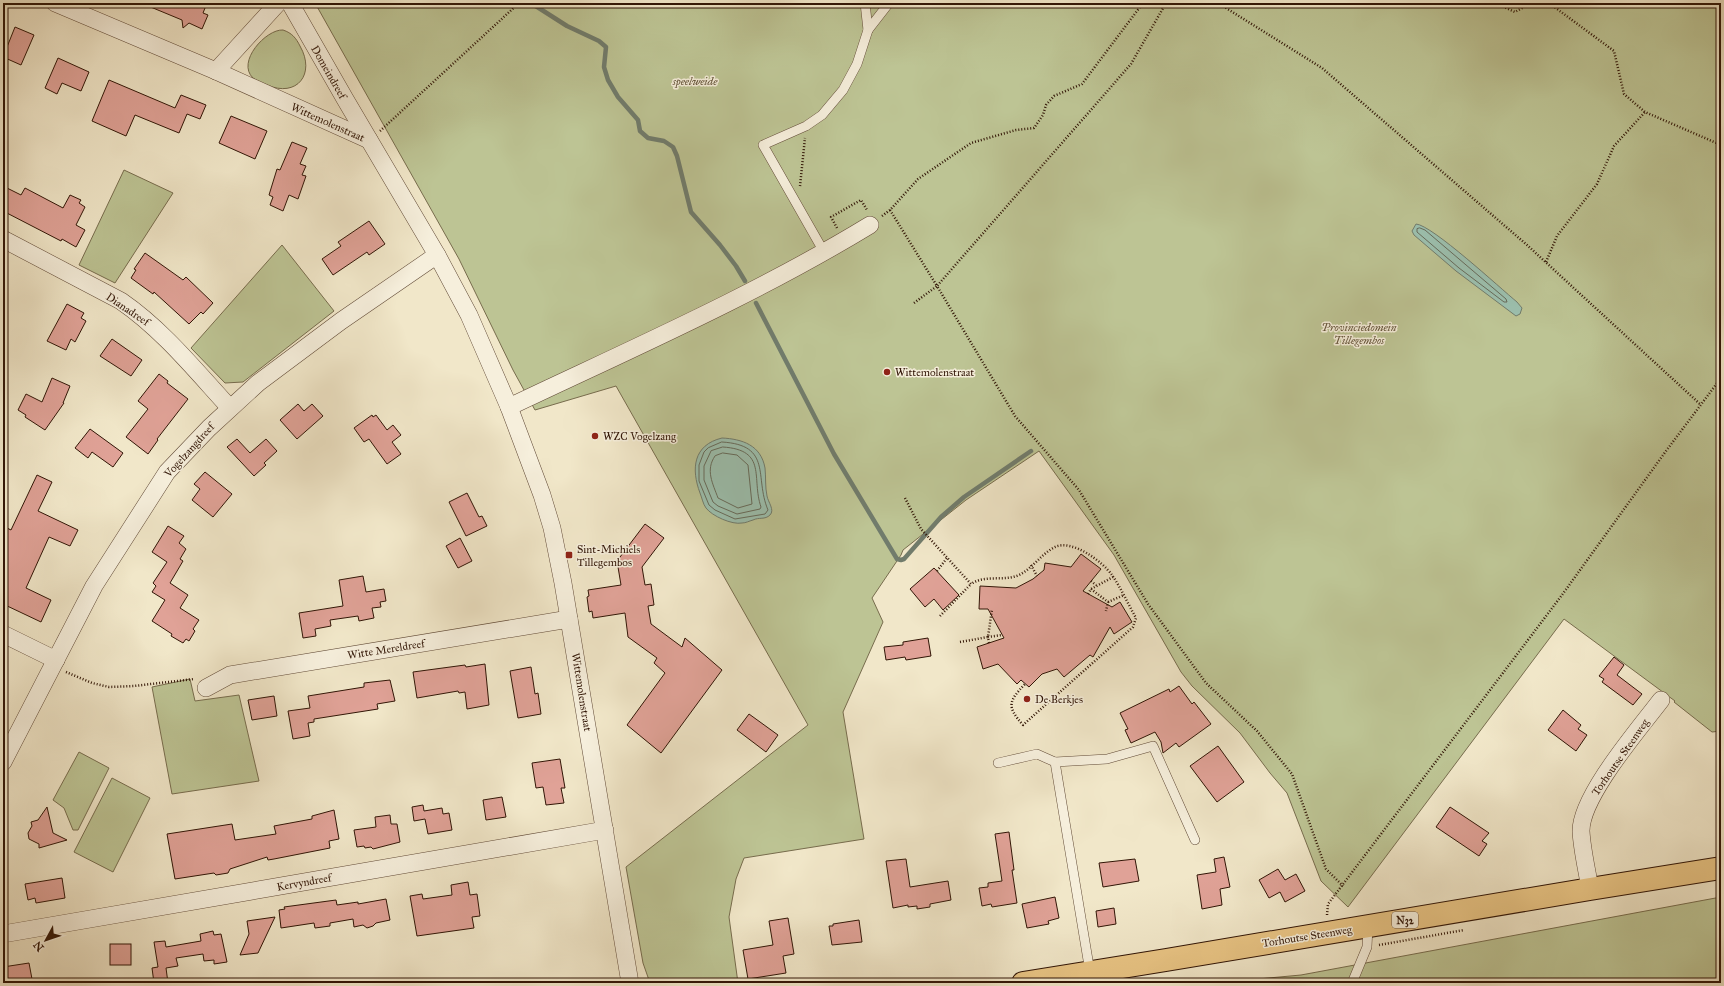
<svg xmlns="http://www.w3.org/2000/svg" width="1724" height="986" viewBox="0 0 1724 986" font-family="'IM FELL Great Primer',serif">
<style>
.green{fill:#bdc494;stroke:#776c4d}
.water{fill:#9cc1b0;stroke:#717c6c}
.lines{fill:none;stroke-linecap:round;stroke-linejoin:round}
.shore{stroke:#666b5b;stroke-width:1}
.stream{stroke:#717c6c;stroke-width:4.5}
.building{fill:#e0a297;stroke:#311506}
.service-casing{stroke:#614a37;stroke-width:10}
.minor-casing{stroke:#614a37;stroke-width:18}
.primary-casing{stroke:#311506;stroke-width:24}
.path{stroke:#311506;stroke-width:2.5;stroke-dasharray:1 2;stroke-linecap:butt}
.service{stroke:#f6efdc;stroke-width:9}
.minor{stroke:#f6efdc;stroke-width:17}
.primary{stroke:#e8c484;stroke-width:22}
.poi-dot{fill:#8f2418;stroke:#f6efdc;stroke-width:1.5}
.labels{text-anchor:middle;stroke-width:3;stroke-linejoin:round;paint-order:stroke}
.shield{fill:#f6efdc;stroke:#6c5646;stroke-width:1}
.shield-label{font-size:10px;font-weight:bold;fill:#311506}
.street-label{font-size:11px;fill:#311506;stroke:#f6efdc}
.park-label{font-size:11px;font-style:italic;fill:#625238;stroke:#f6efdc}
.poi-label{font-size:11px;fill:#311506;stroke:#f6efdc;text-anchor:start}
</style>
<rect width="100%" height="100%" fill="#f1e7c9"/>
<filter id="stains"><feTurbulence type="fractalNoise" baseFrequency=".005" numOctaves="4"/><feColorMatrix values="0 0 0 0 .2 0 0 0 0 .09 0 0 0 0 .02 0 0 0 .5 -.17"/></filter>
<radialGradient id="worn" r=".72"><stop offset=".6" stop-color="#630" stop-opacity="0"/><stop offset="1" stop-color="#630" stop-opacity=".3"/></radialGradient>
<g class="green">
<polygon points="315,3 1721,3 1721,731 1712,732 1674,702 1675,701 1564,619 1348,907 1321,881 1287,793 1270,773 1240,733 1192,686 1181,672 1114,555 1039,451 966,500 903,550 901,555 872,598 883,622 843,712 864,839 744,858 736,879 729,917 738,983 650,983 643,963 626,867 808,725 616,386 535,410 513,370 459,259"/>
<path d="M283,30C292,33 296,38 300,46C316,74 297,98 267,85C262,83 257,81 253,78C236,62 266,29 283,30Z"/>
<polygon points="124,170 173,193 115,283 79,265"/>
<polygon points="282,245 334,311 243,382 225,383 191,348"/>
<polygon points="190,679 195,701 239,695 259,781 172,794 152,687"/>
<polygon points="79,752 109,768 78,830 73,830 64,808 53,800"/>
<polygon points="112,778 150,798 113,872 74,852"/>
<polygon points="1721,897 1721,983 1215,983 1301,975"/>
</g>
<g class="water">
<path d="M1416,224C1432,225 1500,288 1517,302L1522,308L1520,314L1516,316L1456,271L1414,235L1412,231Z"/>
<path d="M722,438C742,439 761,445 765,468C766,477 765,487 767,496C768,502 775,510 770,515C765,520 759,517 753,520C749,521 746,523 742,523C732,525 712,516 706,508C703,504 702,498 700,493C691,469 693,445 722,438Z"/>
</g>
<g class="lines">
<g class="shore">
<polygon points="1420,228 1425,230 1506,299 1507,302 1504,302 1459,268 1417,232 1417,229"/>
<path d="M722,442C773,445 754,477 768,510L765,514L735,519L715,510L709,505L699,481V465L704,452L708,448Z"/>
<path d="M723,447C768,450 751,478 761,507L760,509L737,514L718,506L713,502L704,480V466L711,451Z"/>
<path d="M723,453L737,455L748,465L752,504L738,508L718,498C713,484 705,470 715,456Z"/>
</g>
<g class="stream">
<polyline points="531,3 567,26 599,41 606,47 604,67 608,80 618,97 638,120 640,131 648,138 664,141 673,147 677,156 691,212 720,245 736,266 745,281"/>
<polyline points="756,303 834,454 897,559 901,560 904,559 941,517 964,497 1031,451"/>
</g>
</g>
<g class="building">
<polygon points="141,3 207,3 203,13 208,15 202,29 189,23 183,28 182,20"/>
<polygon points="15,27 34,35 21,65 3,57"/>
<polygon points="58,58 89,72 81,91 62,83 57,94 45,88"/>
<polygon points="109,80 175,108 181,95 206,105 200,119 187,114 179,133 135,115 126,136 92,121"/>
<polygon points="231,116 267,131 255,159 219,143"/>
<polygon points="292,142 307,148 300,164 306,166 302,175 306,176 298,199 289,195 283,211 270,205 273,197 269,195 277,169 280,170"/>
<polygon points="3,186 21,195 25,188 63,208 70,195 81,200 79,203 85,207 76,225 85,230 76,247 62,239 61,241 3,211"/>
<polygon points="369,221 385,244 369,255 367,252 333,275 322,259 341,246 338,242"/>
<polygon points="145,253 183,280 186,277 213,303 203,314 201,312 189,324 154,292 153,294 131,278 136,270 134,269"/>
<polygon points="67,304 84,313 81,318 86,321 75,342 71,339 66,350 47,341"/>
<polygon points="112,339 142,360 131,376 100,356"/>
<polygon points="159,374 168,381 167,383 188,399 157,439 158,440 148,454 126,437 148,409 138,401"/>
<polygon points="52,378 70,386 63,403 64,403 45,430 25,417 26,415 18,410 26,394 42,402"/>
<polygon points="298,404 304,411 312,404 323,416 297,439 280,420"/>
<polygon points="372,415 373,417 376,415 387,430 393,425 401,435 392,442 401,454 387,464 369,439 364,442 354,428"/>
<polygon points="90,429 123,453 113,467 92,452 88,458 75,448"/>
<polygon points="237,439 250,453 266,439 277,451 264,463 266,465 254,476 227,447"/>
<polygon points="205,472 232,494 213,517 192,500 200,489 194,484"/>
<polygon points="37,475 52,482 38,511 78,530 70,546 49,537 26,588 51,600 41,622 3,604 3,526 11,530"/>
<polygon points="467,493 479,517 482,516 487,526 466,536 449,502"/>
<polygon points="645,524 664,538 642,567 645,585 651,584 654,605 648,606 651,624 682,647 685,638 722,670 661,753 627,725 665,673 654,663 657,658 628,637 625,613 593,618 592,611 589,612 587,597 589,596 588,590 621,585 617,561"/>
<polygon points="168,526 184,536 179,543 186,549 180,559 183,561 170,583 188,595 180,608 199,620 193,629 195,631 189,641 186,639 183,643 171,636 172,634 152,621 165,600 152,592 156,586 153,583 167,562 152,552"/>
<polygon points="460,538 472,561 458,568 446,546"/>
<polygon points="1081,554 1101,569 1083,591 1112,607 1120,602 1132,622 1114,634 1110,627 1093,657 1090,655 1064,677 1057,669 1042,674 1029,687 1021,680 1017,684 998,664 983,669 977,647 1004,638 988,609 979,609 980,586 1016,588 1033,579 1044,570 1045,563 1071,567"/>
<polygon points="934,568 959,595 943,610 934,599 925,607 910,589"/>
<polygon points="363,576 366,592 384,589 386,601 380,602 381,607 372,608 374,618 359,621 358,616 330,620 331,626 315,629 316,636 303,638 299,613 343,606 339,580"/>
<polygon points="928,638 931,656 906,660 905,657 886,660 884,647 903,645 903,642"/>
<polygon points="1614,657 1624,665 1617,675 1642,694 1633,705 1602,682 1604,679 1599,676"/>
<polygon points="485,664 489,705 467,709 465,692 459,693 458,691 417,698 413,672 465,665 466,667"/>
<polygon points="531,667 535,694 538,693 541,714 518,718 510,671"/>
<polygon points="390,680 395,701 377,704 378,709 314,719 314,722 308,723 310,736 293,739 288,711 310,708 308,696 364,687 364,683"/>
<polygon points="1179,686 1192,704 1194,702 1211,724 1179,747 1176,743 1163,753 1161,742 1155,732 1131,743 1125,730 1128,729 1120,713 1169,689 1170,692"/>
<polygon points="274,696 277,716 252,720 248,700"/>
<polygon points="1563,710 1581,725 1578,729 1587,735 1576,751 1548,730"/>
<polygon points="749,714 778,735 766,752 737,730"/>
<polygon points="1218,746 1244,782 1217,802 1190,766"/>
<polygon points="560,759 565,788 561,788 564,803 546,805 543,787 536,788 532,763"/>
<polygon points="502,797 506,817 486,820 483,800"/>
<polygon points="423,805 424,811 442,808 443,814 449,813 452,830 428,834 425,819 414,821 412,807"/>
<polygon points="47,807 53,833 67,840 39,848 39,844 29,839 28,833 32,826 31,822 38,820"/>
<polygon points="1450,807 1489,833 1482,841 1487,844 1479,856 1436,827"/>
<polygon points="334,810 339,839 329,841 330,848 274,859 268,860 267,857 230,869 228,873 216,875 214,873 175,879 167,834 232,824 235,840 276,834 274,826 312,819 312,816"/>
<polygon points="390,815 391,824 397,824 400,842 373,849 371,847 365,848 364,846 357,847 354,830 376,827 375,817"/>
<polygon points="1009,832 1014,870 1012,870 1017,903 992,907 991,904 982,906 979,888 988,887 988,883 1002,881 995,834"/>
<polygon points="1224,857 1230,887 1220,889 1222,905 1202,909 1197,875 1216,872 1214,859"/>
<polygon points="906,859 910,887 948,881 951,900 930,904 930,907 917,909 917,906 908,907 908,905 893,908 886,861"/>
<polygon points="1135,859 1139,881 1103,887 1099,863"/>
<polygon points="1278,869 1285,880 1296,874 1305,891 1285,902 1280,892 1269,898 1259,880"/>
<polygon points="62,878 65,898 36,903 35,898 28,900 25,884"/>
<polygon points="468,882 470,895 477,894 480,916 472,917 474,928 417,936 410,896 422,894 423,899 452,895 451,885"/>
<polygon points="1055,897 1059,918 1048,921 1049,924 1027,928 1022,904"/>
<polygon points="386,899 390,920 376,923 373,926 367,928 363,925 354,927 353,919 330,923 330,926 315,928 314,923 281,928 279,910 285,909 284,907 336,900 337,905 358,902 358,904"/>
<polygon points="1114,908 1116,924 1098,927 1096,911"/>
<polygon points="275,917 258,953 240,955 249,934 247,921"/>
<polygon points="788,918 794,954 783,956 786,973 748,979 743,950 773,945 769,921"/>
<polygon points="859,920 862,942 832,945 829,926 833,926 833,924"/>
<polygon points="213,931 214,935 221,934 227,962 214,964 214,960 204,961 203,954 176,958 178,966 166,968 168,983 154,983 152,968 158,967 154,942 165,941 166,947 201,941 200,934"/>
<rect x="110" y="944" width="21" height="21"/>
<polygon points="29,963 32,979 3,983 3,967"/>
</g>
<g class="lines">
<defs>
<g id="service">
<polyline points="868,30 889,3"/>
<polyline points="824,252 763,145 806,126 822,115 843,90 857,64 868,30 865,3"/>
<polyline points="1055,762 1107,759 1153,746 1195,840"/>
<polyline points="998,763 1037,754 1055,762 1090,972"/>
<polyline points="1352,983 1367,947 1368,926"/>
</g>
<g id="minor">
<polyline points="55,3 216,71 369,140"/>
<polyline points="290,3 345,99 437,255 469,315 509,407 542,495 552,528 563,583 630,983"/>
<polyline points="216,71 278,3"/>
<path d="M3,239L121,301C163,330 195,370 230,408"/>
<path d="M509,407C631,349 755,295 870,225"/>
<polyline points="3,634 56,660"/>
<polyline points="206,688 230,675 569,619"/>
<polyline points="3,762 94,586 167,472 209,428 258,383 341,321 437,255"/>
<path d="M1590,889C1587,870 1582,850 1581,831C1581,796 1639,729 1661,700"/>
<polyline points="3,934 605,830"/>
</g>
<polyline id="primary" points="1023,983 1166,960 1590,889 1721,868"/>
</defs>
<use href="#service" class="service-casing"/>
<use href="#minor" class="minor-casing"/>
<use href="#primary" class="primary-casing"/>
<g class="path">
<polyline points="1218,3 1322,68 1527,245 1701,405"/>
<polyline points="1502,3 1504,7 1515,12 1529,4 1549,3 1614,51 1624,94 1645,112 1721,145"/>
<polyline points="380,131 519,3"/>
<polyline points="800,186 805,138"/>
<polyline points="890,210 937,286 1131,64 1166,3"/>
<polyline points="882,216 890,210 918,179 971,143 1016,130 1034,128 1043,115 1046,105 1054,96 1082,84 1143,3"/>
<polyline points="837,228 831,217 861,200 867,210"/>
<polyline points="1546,262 1557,236 1597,184 1614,146 1645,112"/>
<polyline points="914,303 937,286 1015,416 1079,490 1148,604 1206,683 1257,731 1292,774 1326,869 1343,886"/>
<path d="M905,498L921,529L971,584C986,574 1003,582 1019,575C1032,569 1041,554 1055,547C1072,539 1102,561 1112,575C1121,588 1128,604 1136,618L1133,627L1023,725C1006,706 1009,701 1025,684"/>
<polyline points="1031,565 1037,576"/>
<polyline points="937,571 947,558"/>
<polyline points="1091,581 1096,585"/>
<polyline points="1091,589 1108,602 1106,611"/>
<polyline points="1088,594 1091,589 1113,577"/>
<polyline points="1108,602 1124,595"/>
<polyline points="940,616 971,584"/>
<polyline points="960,642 988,637 992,609"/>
<polyline points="989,643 988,637 1002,635"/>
<polyline points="66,672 92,683 109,687 134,686 194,679"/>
<polyline points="1327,915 1328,904 1562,595 1666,451 1721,378"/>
<polyline points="1379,945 1464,930"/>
</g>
<use href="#service" class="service"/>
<use href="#minor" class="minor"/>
<use href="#primary" class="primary"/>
</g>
<g class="poi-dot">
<circle cx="887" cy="372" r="4"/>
<circle cx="595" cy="436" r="4"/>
<rect x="565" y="551" width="8" height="8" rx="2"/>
<circle cx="1027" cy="699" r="4"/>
</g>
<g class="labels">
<rect class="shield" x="1392" y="912" width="26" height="16" rx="3"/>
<g class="shield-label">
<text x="1405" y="924">N32</text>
</g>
<g class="street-label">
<text transform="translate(329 72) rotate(60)" y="4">Domeindreef</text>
<text transform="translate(328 122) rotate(24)" y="4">Wittemolenstraat</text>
<text transform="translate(128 309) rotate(34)" y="4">Dianadreef</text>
<text transform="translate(189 450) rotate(-48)" y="4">Vogelzangdreef</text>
<text transform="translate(386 649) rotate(-9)" y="4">Witte Mereldreef</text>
<text transform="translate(582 692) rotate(81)" y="4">Wittemolenstraat</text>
<text transform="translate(1620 757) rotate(-55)" y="4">Torhoutse Steenweg</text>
<text transform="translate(304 882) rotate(-10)" y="4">Kervyndreef</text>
<text transform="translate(1307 936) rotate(-9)" y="4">Torhoutse Steenweg</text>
</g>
<g class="park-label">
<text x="695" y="85">speelweide</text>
<text x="1359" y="331">Provinciedomein<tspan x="1359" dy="13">Tillegembos</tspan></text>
</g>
<g class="poi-label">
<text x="895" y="376">Wittemolenstraat</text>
<text x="603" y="440">WZC Vogelzang</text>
<text x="577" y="553">Sint-Michiels<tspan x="577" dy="13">Tillegembos</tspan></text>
<text x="1035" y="703">De Berkjes</text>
</g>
</g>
<rect width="1724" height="986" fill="none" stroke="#f1e7c9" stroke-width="16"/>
<rect x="4" y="4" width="1716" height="978" fill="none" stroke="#311506" stroke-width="2"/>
<rect x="8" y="8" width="1708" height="970" fill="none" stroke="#311506"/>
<g transform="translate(46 940) rotate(230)" stroke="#f6efdc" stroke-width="3" paint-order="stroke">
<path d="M0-3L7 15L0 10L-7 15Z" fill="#311506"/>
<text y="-6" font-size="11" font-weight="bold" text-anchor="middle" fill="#311506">N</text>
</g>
<rect width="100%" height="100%" filter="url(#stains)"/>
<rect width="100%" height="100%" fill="url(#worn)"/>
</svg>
